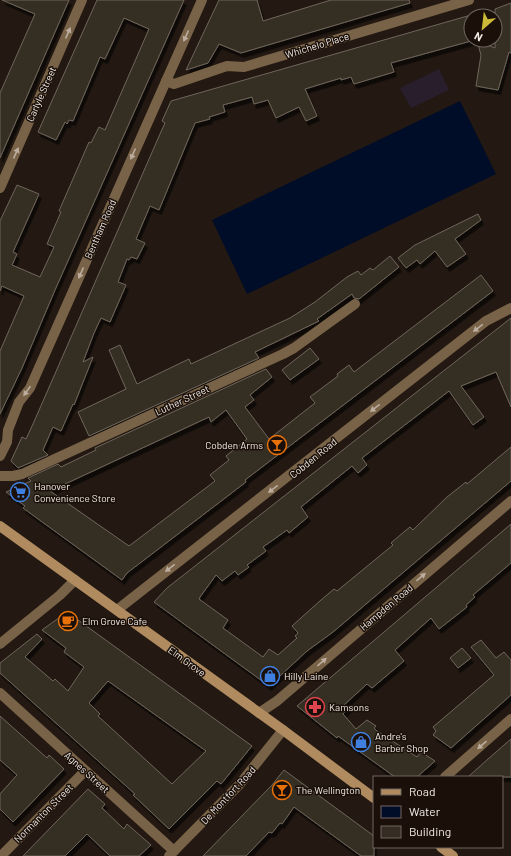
<svg xmlns="http://www.w3.org/2000/svg" width="511" height="856" viewBox="0 0 511 856" font-family="Barlow,sans-serif">
<style>
.industrial{fill:#291e2c}
.water{fill:#000d29}
.building{fill:#352d23;stroke:#6f665b;fill-rule:evenodd;filter:url(#shadow)}
.lines{fill:none;stroke-linecap:round;stroke-linejoin:round}
.street{stroke:#796348;stroke-width:10}
.secondary{stroke:#b08b60;stroke-width:10}
.oneway{fill:#bcad9e}
.labels{text-anchor:middle;stroke-width:3;stroke-linejoin:round;paint-order:stroke}
.street-label{font-size:10px;fill:#f2eae5;stroke:#1a1009}
.poi-label{font-size:10px;fill:#f2eae5;stroke:#1a1009;text-anchor:start}
</style>
<defs>
<filter id="shadow"><feDropShadow dx="2.5" dy="4.5" stdDeviation="0" flood-color="#0009"/></filter>
</defs>
<rect width="100%" height="100%" fill="#231912"/>
<polygon class="industrial" points="439,69 449,90 411,108 400,88"/>
<polygon class="water" points="460,101 496,174 247,294 212,220"/>
<g class="building">
<polygon points="2,0 69,0 0,158 0,93 35,14"/>
<polygon points="97,0 184,0 55,290 22,368 0,414 0,351 24,296 2,286 0,291 0,221 17,185 39,194 13,252 17,254 12,265 40,277 54,247 47,244 61,212 59,211 89,142 91,143 99,127 105,130 149,29 124,18 105,59 100,57 73,121 69,120 67,124 65,122 56,140 38,132"/>
<polygon points="219,0 257,0 263,21 331,0 409,0 410,3 241,53 219,44 208,63 186,70"/>
<polygon points="511,3 511,53 509,52 498,90 476,86 481,55 477,41 495,48 495,9"/>
<polygon points="471,15 471,41 391,63 394,72 354,84 351,77 341,80 341,78 305,89 317,116 306,121 299,107 276,118 268,100 254,104 252,97 223,105 225,112 209,117 210,119 195,123 159,210 150,206 136,239 145,243 137,259 131,257 129,260 127,259 118,282 126,285 110,322 101,318 94,333 83,362 93,357 74,405 73,404 61,431 53,427 43,450 48,455 18,468 11,461 22,437 26,439 33,424 160,134 165,123 162,121 171,101"/>
<polygon points="478,214 481,220 455,239 466,254 447,267 435,251 420,264 417,260 406,268 398,258 415,245"/>
<polygon points="390,256 399,267 359,299 354,298 352,294 317,319 319,321 255,352 259,358 89,436 78,412 126,389 109,350 120,345 137,384 189,359 191,364 290,318 315,302 347,277 358,271 361,275 370,268 373,270"/>
<path d="M481,275L493,291L245,480L246,482L127,573L122,580L23,508L25,506L6,492L31,481L28,478L58,464L61,467L96,450L95,448L266,369L272,377L250,395L254,400L245,407L269,439L315,403L310,397L338,376L337,374L349,365L354,372ZM226,410L247,439L226,456L229,460L210,475L215,481L129,546L50,491L209,417L211,422Z"/>
<polygon points="511,318 511,407 496,372 461,386 484,417 473,425 449,391 362,458 367,465 358,473 352,466 301,507 308,517 289,533 287,530 263,547 266,551 247,565 249,567 238,575 235,571 222,581 216,575 200,597 199,599 228,620 223,628 263,657 269,649 278,655 297,638 295,636 298,633 292,626 321,600 334,589 337,591 393,545 391,543 405,531 410,527 413,530 447,497 466,482 467,484 511,447 511,481 333,632 307,651 269,686 154,602 167,588"/>
<polygon points="310,348 319,359 290,380 282,370"/>
<polygon points="511,524 511,563 473,595 475,597 466,605 467,607 439,629 431,618 395,650 404,661 372,688 367,684 344,705 349,708 343,714 356,729 367,720 376,726 374,728 377,731 417,757 421,752 435,761 417,777 395,777 338,736 337,738 297,706"/>
<path d="M67,612L252,746L221,784L217,781L169,829L133,795L135,794L0,673V663L37,634L42,639L25,657L53,681L55,679L68,691L84,667L64,652L66,648L42,630ZM108,681L206,751L173,783L172,784L98,716L100,714L89,703Z"/>
<polygon points="481,640 496,658 504,652 511,660 511,695 451,748 433,735 436,731 433,727 494,675 471,647"/>
<polygon points="462,648 471,658 458,668 450,658"/>
<polygon points="0,716 47,758 49,755 64,769 13,822 0,809 0,794 17,775 0,760"/>
<polygon points="511,739 511,777 468,777 488,759"/>
<polygon points="284,770 374,836 374,856 361,856 294,807 282,824 280,823 272,833 269,832 246,856 203,856 272,785"/>
<polygon points="88,789 105,804 102,808 124,829 127,824 151,845 139,856 110,856 87,834 65,856 23,856"/>
</g>
<g class="lines">
<g class="street">
<polyline points="166,81 174,84 227,66 244,67 469,0"/>
<polyline points="0,188 82,0"/>
<polyline points="0,456 7,442 8,430 19,402 30,388 202,0"/>
<polyline points="0,476 13,476 22,474 283,354 294,348 355,304"/>
<polyline points="117,610 486,321 511,308"/>
<polyline points="0,644 60,595 75,580"/>
<polyline points="0,693 174,851"/>
<polyline points="259,713 277,701 511,501"/>
<polyline points="445,777 511,719"/>
<polyline points="1,856 85,771"/>
<polyline points="169,856 239,785 283,730"/>
</g>
<g class="secondary">
<polyline points="0,526 283,730 374,798"/>
<polyline points="441,847 453,856"/>
</g>
</g>
<defs><path id="oneway-solid" d="M-6-.8H1V-3.2L6.5 0L1 3.2V.8H-6Z"/></defs>
<g class="oneway">
<use href="#oneway-solid" transform="translate(68 33) rotate(-66)"/>
<use href="#oneway-solid" transform="translate(186 36) rotate(114)"/>
<use href="#oneway-solid" transform="translate(16 153) rotate(-66)"/>
<use href="#oneway-solid" transform="translate(133 154) rotate(114)"/>
<use href="#oneway-solid" transform="translate(81 273) rotate(114)"/>
<use href="#oneway-solid" transform="translate(478 328) rotate(142)"/>
<use href="#oneway-solid" transform="translate(27 391) rotate(125)"/>
<use href="#oneway-solid" transform="translate(375 408) rotate(142)"/>
<use href="#oneway-solid" transform="translate(273 489) rotate(142)"/>
<use href="#oneway-solid" transform="translate(170 568) rotate(142)"/>
<use href="#oneway-solid" transform="translate(421 577) rotate(-40)"/>
<use href="#oneway-solid" transform="translate(322 662) rotate(-41)"/>
<use href="#oneway-solid" transform="translate(482 745) rotate(139)"/>
</g>
<defs>
<symbol id="bar-ring" viewBox="-11 -11 22 22"><circle r="9.5" fill="#1a1009" stroke="#e8710a" stroke-width="1.5"/><path d="M-6-5H6L.8 .8V4.5H3.5V6h-7V4.5H-.8V.8Z" fill="#e8710a"/></symbol>
<symbol id="supermarket-ring" viewBox="-11 -11 22 22"><circle r="9.5" fill="#1a1009" stroke="#3f7fe0" stroke-width="1.5"/><path d="M-6-5.5h2.5l.6 2H6L4.5 2H-2.5L-4.4-4H-6ZM-1.5 3.2a1.3 1.3 0 1 0 .1 0ZM3 3.2a1.3 1.3 0 1 0 .1 0Z" fill="#3f7fe0"/></symbol>
<symbol id="cafe-ring" viewBox="-11 -11 22 22"><circle r="9.5" fill="#1a1009" stroke="#e8710a" stroke-width="1.5"/><path d="M-5.5-4.5H6V0H3Q3 3.5 0 3.5H-2.5Q-5.5 3.5-5.5 0ZM3-3.2v2h1.7v-2ZM-6 4.5H4V6H-6Z" fill="#e8710a"/></symbol>
<symbol id="shop-ring" viewBox="-11 -11 22 22"><circle r="9.5" fill="#1a1009" stroke="#3f7fe0" stroke-width="1.5"/><path d="M-5-2.5h2.3a2.7 3.5 0 0 1 5.4 0H5L5.5 6h-11ZM-1.5-2.5h3a1.5 2.3 0 0 0-3 0Z" fill="#3f7fe0"/></symbol>
<symbol id="pharmacy-ring" viewBox="-11 -11 22 22"><circle r="9.5" fill="#1a1009" stroke="#e0444e" stroke-width="1.5"/><path d="M-2-6h4v4h4v4h-4v4h-4v-4h-4v-4h4Z" fill="#e0444e"/></symbol>
</defs>
<g fill-rule="evenodd">
<use href="#bar-ring" x="266" y="434" width="22" height="22"/>
<use href="#supermarket-ring" x="9" y="481" width="22" height="22"/>
<use href="#cafe-ring" x="57" y="610" width="22" height="22"/>
<use href="#shop-ring" x="259" y="665" width="22" height="22"/>
<use href="#pharmacy-ring" x="304" y="696" width="22" height="22"/>
<use href="#shop-ring" x="350" y="731" width="22" height="22"/>
<use href="#bar-ring" x="271" y="779" width="22" height="22"/>
</g>
<g class="labels">
<g class="street-label">
<text transform="translate(317 45) rotate(-17)" y="4">Whichelo Place</text>
<text transform="translate(41 94) rotate(-66)" y="4">Carlyle Street</text>
<text transform="translate(100 229) rotate(-66)" y="4">Bentham Road</text>
<text transform="translate(182 400) rotate(-25)" y="4">Luther Street</text>
<text transform="translate(313 458) rotate(-39)" y="4">Cobden Road</text>
<text transform="translate(386 607) rotate(-40)" y="4">Hampden Road</text>
<text transform="translate(187 661) rotate(36)" y="4">Elm Grove</text>
<text transform="translate(87 772) rotate(42)" y="4">Agnes Street</text>
<text transform="translate(228 795) rotate(-47)" y="4">De Montfort Road</text>
<text transform="translate(43 813) rotate(-45)" y="4">Normanton Street</text>
</g>
<g class="poi-label">
<text x="263" y="449" text-anchor="end">Cobden Arms</text>
<text x="34" y="490">Hanover<tspan x="34" dy="12">Convenience Store</tspan></text>
<text x="82" y="625">Elm Grove Cafe</text>
<text x="284" y="680">Hilly Laine</text>
<text x="329" y="711">Kamsons</text>
<text x="375" y="740">Andre's<tspan x="375" dy="12">Barber Shop</tspan></text>
<text x="296" y="794">The Wellington</text>
</g>
</g>
<rect x="373" y="776" width="130" height="72" fill="#1a1009" stroke="#706761"/>
<rect x="381" y="789" width="20" height="6" fill="#b08b60" stroke="#706761"/>
<text x="409" y="796" font-size="12" fill="#f2eae5">Road</text>
<rect x="381" y="806" width="20" height="12" fill="#000d29" stroke="#706761"/>
<text x="409" y="816" font-size="12" fill="#f2eae5">Water</text>
<rect x="381" y="826" width="20" height="12" fill="#352d23" stroke="#706761"/>
<text x="409" y="836" font-size="12" fill="#f2eae5">Building</text>
<g transform="translate(483 28) rotate(208)"><circle r="19" fill="#1a1009" stroke="#706761"/>
<path d="M0-3L7 15L0 10L-7 15Z" fill="#cdb938"/>
<text y="-6" font-size="11" font-weight="bold" text-anchor="middle" fill="#f2eae5">N</text>
</g>
</svg>
